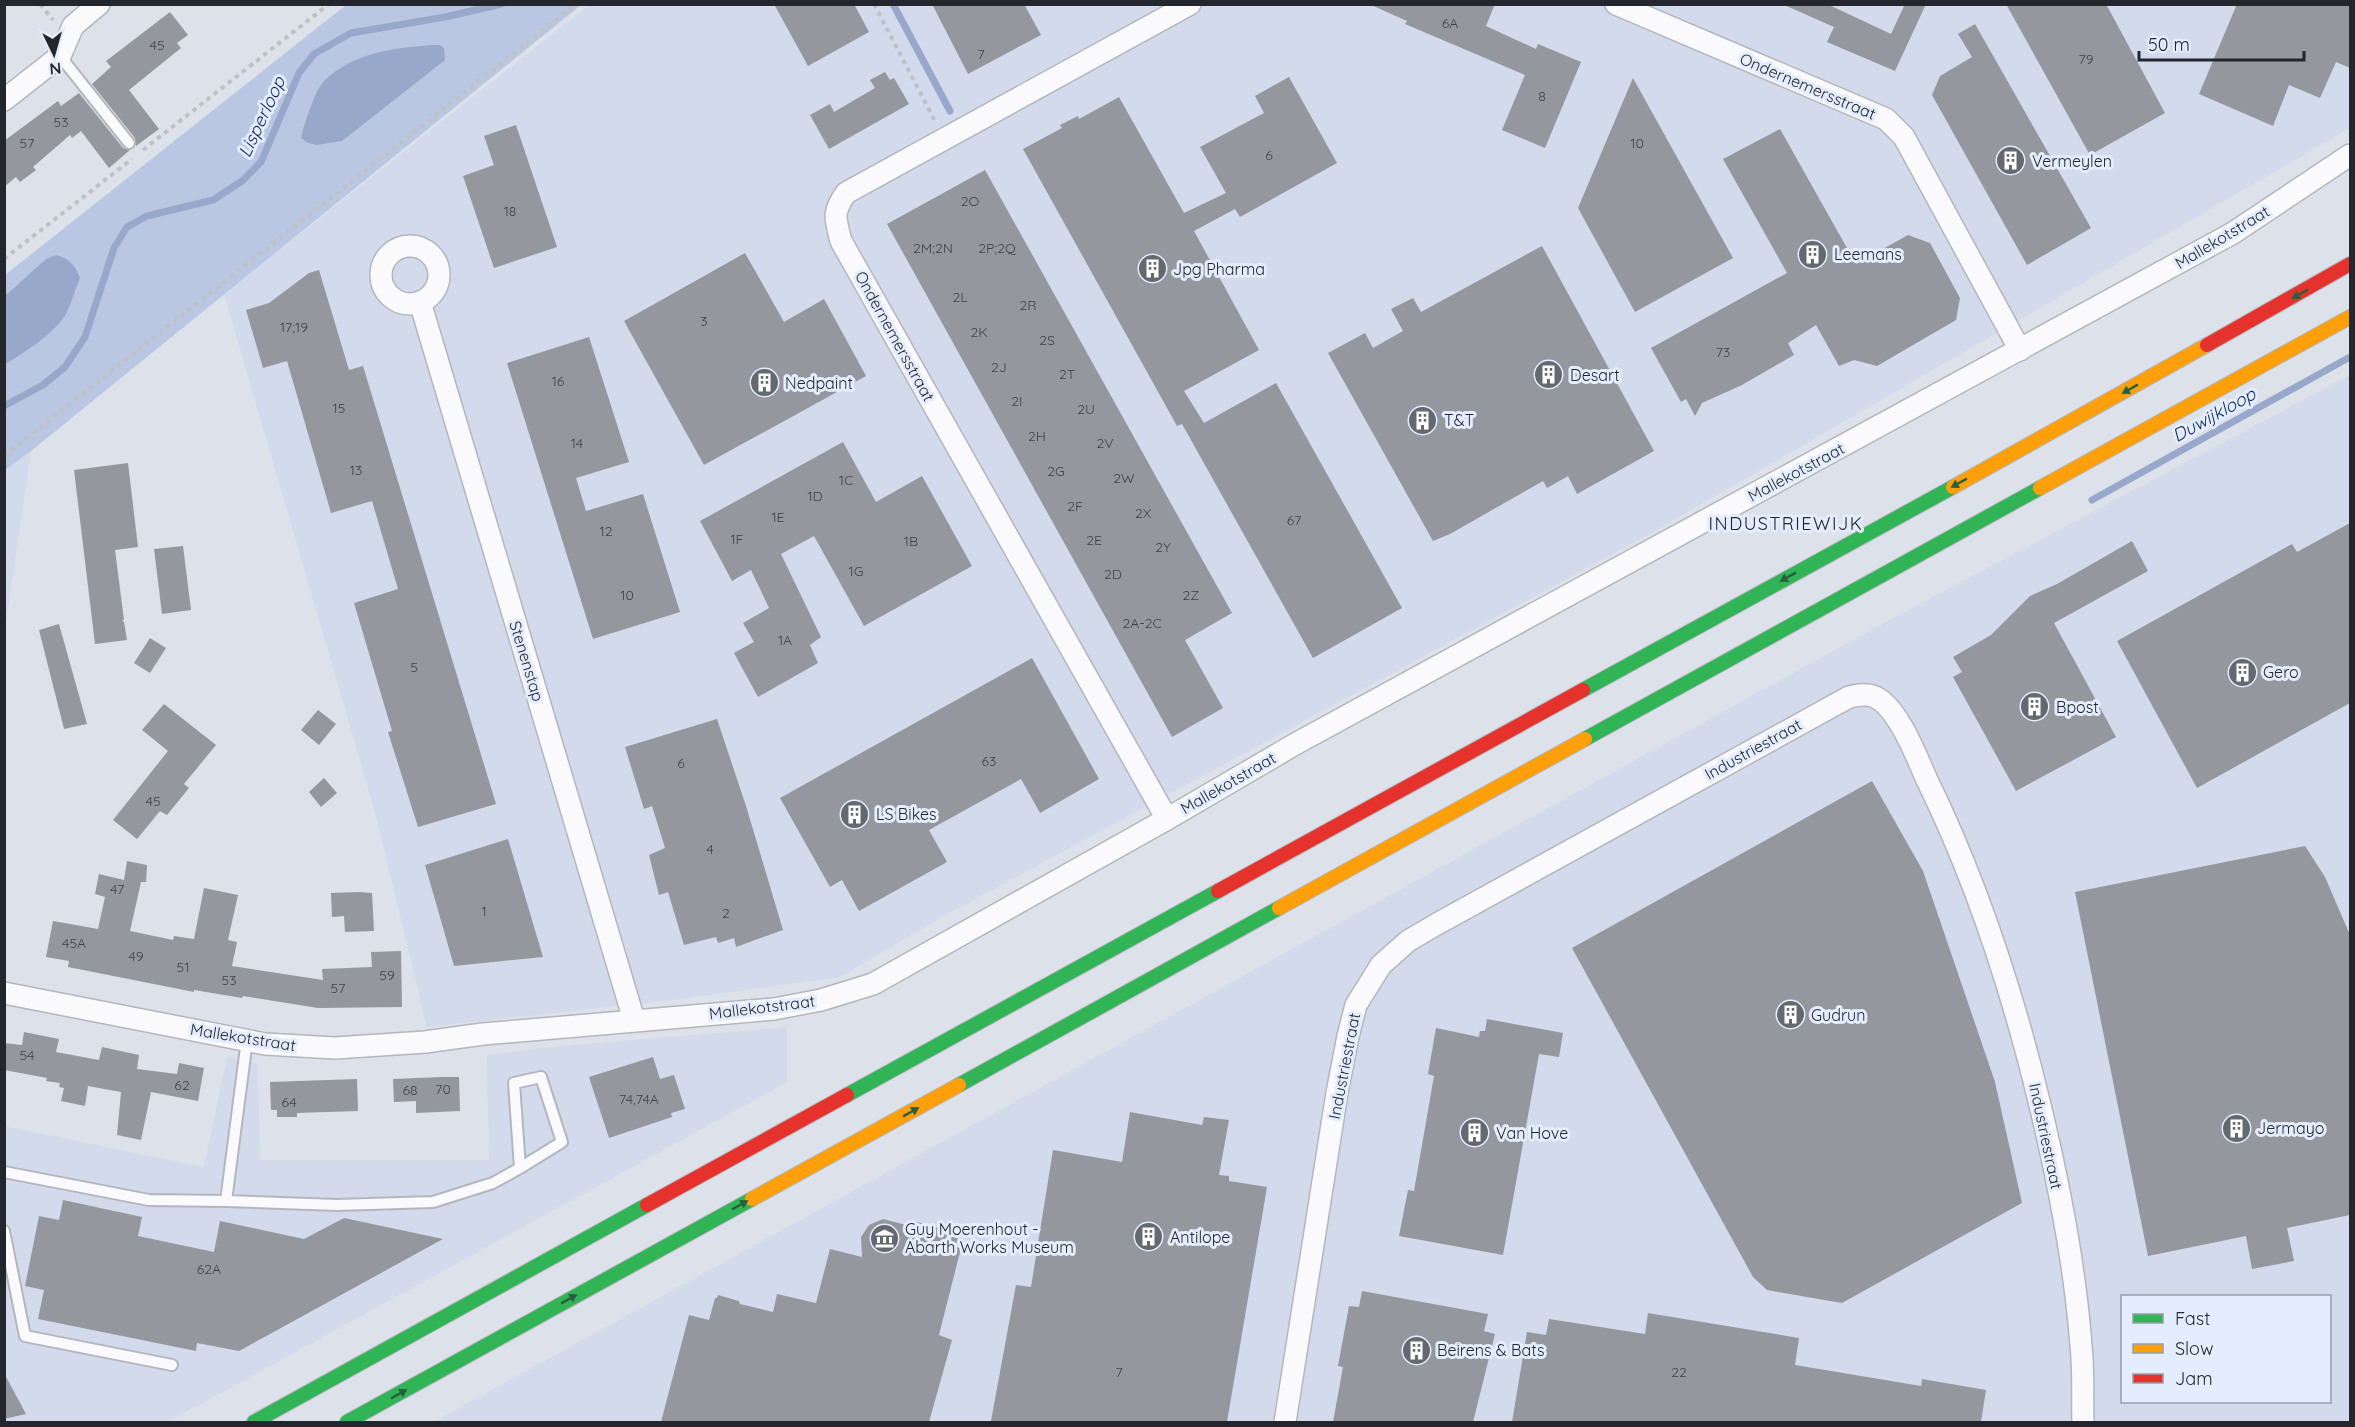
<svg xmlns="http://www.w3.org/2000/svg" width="2355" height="1427" viewBox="0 0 2355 1427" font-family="Quicksand,sans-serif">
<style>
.built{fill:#d2daeb;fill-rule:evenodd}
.green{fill:#bac7e2}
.water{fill:#98a8ca}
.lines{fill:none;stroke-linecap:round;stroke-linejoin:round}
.stream{stroke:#98a8ca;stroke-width:7}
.building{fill:#94979e}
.lane-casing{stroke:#b3b6bd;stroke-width:14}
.street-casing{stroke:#b3b6bd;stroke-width:24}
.fast-casing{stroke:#b3b6bd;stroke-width:16}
.slow-casing{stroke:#b3b6bd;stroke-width:16}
.jam-casing{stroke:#b3b6bd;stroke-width:16}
.path{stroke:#bfc2c4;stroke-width:4;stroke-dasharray:4.5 4.5;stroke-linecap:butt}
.lane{stroke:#fafafc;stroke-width:10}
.street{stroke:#fafafc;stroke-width:21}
.fast{stroke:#30b455;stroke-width:14}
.slow{stroke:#ff9f0a;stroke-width:14}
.jam{stroke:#e5322d;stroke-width:14}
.oneway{fill:#285f3d}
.labels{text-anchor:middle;stroke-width:6;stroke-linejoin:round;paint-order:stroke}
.number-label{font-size:14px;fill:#3f4349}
.street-label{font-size:16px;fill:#23272d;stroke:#e4edfe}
.poi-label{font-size:16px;fill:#23272d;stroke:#e4edfe;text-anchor:start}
.water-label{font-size:18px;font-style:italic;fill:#12285e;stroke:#e4edfe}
.neighbourhood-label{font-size:18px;letter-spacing:1.5px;fill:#23272d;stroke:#e4edfe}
</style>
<rect width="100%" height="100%" fill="#dde1ea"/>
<g class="built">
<polygon points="589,5 2350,5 2350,128 1655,531 942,917 840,977 672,1000 427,1027 375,812 224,294"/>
<path d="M2350,375V1422H434L1875,628ZM2122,1296H2330V1402H2122Z"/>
<polygon points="31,451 5,630 5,470"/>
<polygon points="787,1025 787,1082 168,1422 5,1422 4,1126 204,1167 227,1057 258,1064 260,1160 489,1160 487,1055 561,1046 778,1028"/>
</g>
<polygon class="green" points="346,5 581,5 31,451 5,470 5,275"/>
<g class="water">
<path d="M433,45H440L444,48L445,60L342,141L317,145L308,143L301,138C304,124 315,90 324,81C354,52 394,48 433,45Z"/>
<path d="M56,255C70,259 75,265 80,278C75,289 72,303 66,314C56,332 23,354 5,364V296L46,259Z"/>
</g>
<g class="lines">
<g class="stream">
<polyline points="893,4 950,111"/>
<polyline points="4,406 43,385 65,367 85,337 114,248 127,227 147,216 213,200 242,181 261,162 299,73 314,54 351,33 445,17 502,4"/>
<polyline points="2092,500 2350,357"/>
</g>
</g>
<g class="building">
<polygon points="774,4 854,4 869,32 808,66"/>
<polygon points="932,4 1024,4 1041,35 968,74"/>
<polygon points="1369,4 1495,4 1486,26 1536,49 1538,44 1581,62 1545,148 1502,130 1525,75 1405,24 1407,21"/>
<polygon points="1782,4 1827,4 1891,34 1905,4 1926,4 1895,71 1827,42 1834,27"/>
<polygon points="2006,4 2106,4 2165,113 2090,155"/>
<polygon points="2237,4 2350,4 2350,68 2336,62 2320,98 2289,85 2273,126 2199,94"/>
<polygon points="170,12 188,35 177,43 181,48 129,90 159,129 136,146 135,138 92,84 111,67 106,61"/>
<polygon points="1975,24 2091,228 2027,265 1932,95 1940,76 1972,57 1958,34"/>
<polygon points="885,72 890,80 894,78 909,104 829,149 810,115 830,104 834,112 875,88 870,80"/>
<polygon points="1289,77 1337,163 1240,217 1235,209 1194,231 1259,350 1184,391 1204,423 1276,383 1402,608 1313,658 1182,424 1177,426 1023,149 1062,128 1060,125 1078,116 1079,119 1119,97 1184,213 1226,193 1200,147 1264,113 1255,96"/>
<polygon points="1633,78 1733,258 1635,312 1578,208"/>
<polygon points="79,93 123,148 130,150 109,168 81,131 72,138 70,135 33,167 36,170 20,182 16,177 4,187 4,141 58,101 61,106"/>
<polygon points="516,125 557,247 494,268 463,176 494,165 484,136"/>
<polygon points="1780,129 1856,264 1908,235 1930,243 1960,298 1956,320 1877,366 1854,360 1839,366 1816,325 1788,343 1794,355 1742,385 1702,403 1695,416 1686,399 1681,402 1651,348 1787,273 1723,159"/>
<polygon points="985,170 1232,613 1185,640 1223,708 1172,737 887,224"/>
<polygon points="1542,246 1654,451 1577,494 1568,476 1547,488 1543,481 1450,534 1433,541 1328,353 1365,333 1373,348 1403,331 1391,309 1413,298 1421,312"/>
<polygon points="745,253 784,322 824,299 866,376 704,465 624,321"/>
<polygon points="319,270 349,370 363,366 496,804 418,827 388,732 392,731 354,603 398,589 372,501 331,513 287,361 263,368 246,310 269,303 309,273"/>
<polygon points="589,337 629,462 576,478 586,511 643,494 680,612 593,639 507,363"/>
<polygon points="843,442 876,502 922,476 972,566 864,626 814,536 781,554 821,637 810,645 818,663 758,697 734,653 754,642 743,623 769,608 751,570 732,581 700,521"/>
<polygon points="128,463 138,547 115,550 124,620 122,620 124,622 127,640 95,644 74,470"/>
<polygon points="2350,523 2350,703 2197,788 2117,641 2292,544 2297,552"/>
<polygon points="2132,541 2148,571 2054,623 2116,737 2016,791 1953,677 1962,672 1953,657 1991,635 2030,596 2057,584"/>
<polygon points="183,546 191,610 162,614 154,549"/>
<polygon points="59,624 87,724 64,729 39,630"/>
<polygon points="150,638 166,648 150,673 134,663"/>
<polygon points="1032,658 1099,779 1040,813 1021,779 929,830 947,862 859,911 842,880 830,887 780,798"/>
<polygon points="164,704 216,745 184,784 189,788 167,815 160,811 137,839 113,820 168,751 142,730"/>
<polygon points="318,710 336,724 319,745 301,730"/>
<polygon points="717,719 746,806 783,930 736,947 734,938 718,943 716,937 684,945 668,892 659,895 649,855 665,848 652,806 644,809 625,747"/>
<polygon points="324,778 337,793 321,807 309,792"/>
<polygon points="1872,781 1923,871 1995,1082 2022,1203 1842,1303 1767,1290 1753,1277 1572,948"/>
<polygon points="508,839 543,957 454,966 425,865"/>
<polygon points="2305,846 2325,877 2350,935 2350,1215 2287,1228 2294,1261 2252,1269 2246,1236 2148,1256 2075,892"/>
<polygon points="127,861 147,865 146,882 141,882 130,931 173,940 174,936 194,939 204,888 238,895 228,940 237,942 232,966 323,980 322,969 372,967 371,952 401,951 402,1007 318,1008 243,996 242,998 194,990 194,992 68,967 69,961 46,957 53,921 98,929 105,897 95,894 99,874 124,880"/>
<polygon points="360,892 372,893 374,931 345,932 344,916 332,917 331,893"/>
<polygon points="1487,1019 1563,1033 1559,1057 1539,1054 1503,1255 1399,1236 1408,1190 1414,1191 1434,1076 1428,1074 1436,1028 1479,1037 1480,1031 1485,1031"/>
<polygon points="24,1032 59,1039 56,1052 99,1060 102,1047 139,1055 137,1069 177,1074 179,1063 204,1068 198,1101 151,1092 141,1140 117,1135 121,1092 88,1086 85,1106 61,1101 64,1088 59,1087 60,1083 46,1081 47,1078 4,1070 4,1043 22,1045"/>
<polygon points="653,1057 660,1079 674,1075 685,1109 671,1113 672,1117 609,1138 589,1077"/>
<polygon points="442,1077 459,1077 460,1111 416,1113 416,1101 394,1102 393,1079"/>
<polygon points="357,1079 358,1111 297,1113 297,1117 277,1117 277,1110 271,1110 270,1082"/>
<polygon points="1130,1112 1202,1125 1204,1117 1229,1120 1219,1175 1229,1176 1229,1181 1267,1187 1227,1422 1002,1422 991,1421 1016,1285 1031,1287 1053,1150 1122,1162"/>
<polygon points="63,1200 142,1217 138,1236 214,1252 220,1221 304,1239 344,1218 443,1239 239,1351 197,1343 196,1351 38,1319 44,1290 25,1286 39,1216 59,1220"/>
<polygon points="883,1219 906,1225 910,1220 946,1230 947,1235 958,1237 955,1247 961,1248 939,1335 952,1340 929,1422 661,1422 689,1315 709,1320 715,1298 717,1298 718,1295 739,1301 740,1304 773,1312 777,1294 816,1303 830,1249 862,1257 861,1237 869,1225"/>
<polygon points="1362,1291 1488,1314 1484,1331 1495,1334 1473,1422 1333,1422 1343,1367 1338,1366 1349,1306 1359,1307"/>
<polygon points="1648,1313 1799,1338 1795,1365 1921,1386 1922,1379 1986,1390 1981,1422 1512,1422 1527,1332 1546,1335 1549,1319 1645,1334"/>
<polygon points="4,1373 26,1414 4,1419"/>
</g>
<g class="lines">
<defs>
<g id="lane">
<polyline points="60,56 129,143"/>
<polyline points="247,1040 226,1201 337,1205 433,1202 493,1183 520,1168 514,1083 541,1077 562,1142 520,1168"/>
<polyline points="4,1172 149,1200 226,1201"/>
<polyline points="4,1231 25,1336 172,1365"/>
</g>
<g id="street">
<polyline points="1616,4 1886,119 1904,137 2020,350"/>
<polyline points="4,100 60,56 73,26 99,4"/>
<circle cx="410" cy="275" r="29"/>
<polyline points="420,302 634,1020"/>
<path d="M1167,819L841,241C835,218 832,213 846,193L1190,4"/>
<polyline points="4,993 265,1044 335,1048 425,1042 483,1034 774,1009 821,1000 873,984 1167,819 1297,743 2233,233 2350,155"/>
<path d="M1285,1422L1337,1093L1348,1036L1356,1005L1381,965L1408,941L1437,924L1849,697C1858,695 1867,693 1875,697C1898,707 1917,758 1927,780C1978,884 2013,993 2040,1105C2059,1184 2075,1264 2081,1346C2084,1371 2082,1397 2083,1422"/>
</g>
<g id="fast">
<polyline points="1583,690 1953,487"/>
<polyline points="1585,739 2040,488"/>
<polyline points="959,1085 1279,908"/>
<polyline points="847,1095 1218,891"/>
<polyline points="254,1422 647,1205"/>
<polyline points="347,1422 752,1199"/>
</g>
<g id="slow">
<polyline points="1953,487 2207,345"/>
<polyline points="2040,488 2350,317"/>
<polyline points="1279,908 1585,739"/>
<polyline points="752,1199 959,1085"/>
</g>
<g id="jam">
<polyline points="2207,345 2350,264"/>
<polyline points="1218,891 1583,690"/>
<polyline points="647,1205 847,1095"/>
</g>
</defs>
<use href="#lane" class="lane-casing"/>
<use href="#street" class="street-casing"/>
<use href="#fast" class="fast-casing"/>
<use href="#slow" class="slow-casing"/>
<use href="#jam" class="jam-casing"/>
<g class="path">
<polyline points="40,4 53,20"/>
<polyline points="874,4 935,121"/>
<polyline points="143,150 329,4"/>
<polyline points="4,259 132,159"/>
<polyline points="4,456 576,4"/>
</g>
<use href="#lane" class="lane"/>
<use href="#street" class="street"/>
<use href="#fast" class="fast"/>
<use href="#slow" class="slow"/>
<use href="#jam" class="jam"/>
</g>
<defs><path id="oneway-solid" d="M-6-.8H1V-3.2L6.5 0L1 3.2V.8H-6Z" transform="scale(1.5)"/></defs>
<g class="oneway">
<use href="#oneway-solid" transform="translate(2300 294) rotate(151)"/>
<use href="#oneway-solid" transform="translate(2130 389) rotate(151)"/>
<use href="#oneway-solid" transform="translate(1959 483) rotate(151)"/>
<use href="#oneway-solid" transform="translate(1788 577) rotate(151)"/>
<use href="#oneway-solid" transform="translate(911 1112) rotate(-29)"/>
<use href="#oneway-solid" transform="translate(740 1205) rotate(-29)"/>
<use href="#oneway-solid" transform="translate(569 1299) rotate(-29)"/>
<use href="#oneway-solid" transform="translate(399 1394) rotate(-29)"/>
</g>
<defs>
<symbol id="building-disc" viewBox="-11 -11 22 22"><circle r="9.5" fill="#64686f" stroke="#e4edfe"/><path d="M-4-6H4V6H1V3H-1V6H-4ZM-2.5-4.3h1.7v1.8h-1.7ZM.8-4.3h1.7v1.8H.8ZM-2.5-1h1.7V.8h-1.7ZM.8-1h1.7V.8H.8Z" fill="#fff"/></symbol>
<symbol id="museum-disc" viewBox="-11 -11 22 22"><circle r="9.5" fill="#64686f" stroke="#e4edfe"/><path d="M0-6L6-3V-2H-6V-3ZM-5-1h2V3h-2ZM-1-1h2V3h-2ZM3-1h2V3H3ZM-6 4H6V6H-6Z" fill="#fff"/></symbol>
</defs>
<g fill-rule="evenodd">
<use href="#building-disc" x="1994" y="144" width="33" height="33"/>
<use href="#building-disc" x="1796" y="238" width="33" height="33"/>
<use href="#building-disc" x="1136" y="252" width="33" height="33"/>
<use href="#building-disc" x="1532" y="358" width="33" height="33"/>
<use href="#building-disc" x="748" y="366" width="33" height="33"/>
<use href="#building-disc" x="1406" y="404" width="33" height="33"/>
<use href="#building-disc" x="2226" y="656" width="33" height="33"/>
<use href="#building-disc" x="2018" y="690" width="33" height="33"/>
<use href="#building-disc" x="838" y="798" width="33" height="33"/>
<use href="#building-disc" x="1774" y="998" width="33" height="33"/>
<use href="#building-disc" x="2220" y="1112" width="33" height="33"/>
<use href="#building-disc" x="1458" y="1116" width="33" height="33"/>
<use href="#building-disc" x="1132" y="1220" width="33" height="33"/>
<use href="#museum-disc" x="868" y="1222" width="33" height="33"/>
<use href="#building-disc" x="1400" y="1334" width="33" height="33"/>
</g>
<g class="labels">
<g class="number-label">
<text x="1450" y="28">6A</text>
<text x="157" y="50">45</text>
<text x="981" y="59">7</text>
<text x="2086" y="64">79</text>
<text x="1542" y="101">8</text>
<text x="61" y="127">53</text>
<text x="27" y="148">57</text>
<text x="1637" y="148">10</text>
<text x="1269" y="160">6</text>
<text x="970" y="206">2O</text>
<text x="510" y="216">18</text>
<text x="933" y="253">2M;2N</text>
<text x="997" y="253">2P;2Q</text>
<text x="960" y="302">2L</text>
<text x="1028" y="310">2R</text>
<text x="704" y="326">3</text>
<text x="294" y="332">17;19</text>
<text x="979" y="337">2K</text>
<text x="1047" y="345">2S</text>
<text x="1723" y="357">73</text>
<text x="999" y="372">2J</text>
<text x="1067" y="379">2T</text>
<text x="558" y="386">16</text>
<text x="1017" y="406">2I</text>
<text x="339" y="413">15</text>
<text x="1086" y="414">2U</text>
<text x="1037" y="441">2H</text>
<text x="577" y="448">14</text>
<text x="1105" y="448">2V</text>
<text x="356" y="475">13</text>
<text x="1056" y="476">2G</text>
<text x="1124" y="483">2W</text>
<text x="846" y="485">1C</text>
<text x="815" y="501">1D</text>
<text x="1075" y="511">2F</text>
<text x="1143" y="518">2X</text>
<text x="778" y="522">1E</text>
<text x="1294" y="525">67</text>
<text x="606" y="536">12</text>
<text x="737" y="544">1F</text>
<text x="1094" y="545">2E</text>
<text x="911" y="546">1B</text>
<text x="1163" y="552">2Y</text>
<text x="856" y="576">1G</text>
<text x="1113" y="579">2D</text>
<text x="627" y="600">10</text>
<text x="1191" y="600">2Z</text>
<text x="1142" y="628">2A-2C</text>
<text x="785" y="645">1A</text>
<text x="414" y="672">5</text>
<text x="989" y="766">63</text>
<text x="681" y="768">6</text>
<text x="153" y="806">45</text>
<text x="710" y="854">4</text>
<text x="117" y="894">47</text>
<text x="484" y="916">1</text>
<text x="726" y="918">2</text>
<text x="74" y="948">45A</text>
<text x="136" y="961">49</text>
<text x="183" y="972">51</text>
<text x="387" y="980">59</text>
<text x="229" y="985">53</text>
<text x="338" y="993">57</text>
<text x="27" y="1060">54</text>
<text x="182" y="1090">62</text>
<text x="443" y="1094">70</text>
<text x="410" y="1095">68</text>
<text x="639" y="1104">74,74A</text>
<text x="289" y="1107">64</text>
<text x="209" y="1274">62A</text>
<text x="1119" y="1377">7</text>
<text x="1679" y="1377">22</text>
</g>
<g class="street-label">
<text transform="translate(1808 86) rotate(23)" y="6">Ondernemersstraat</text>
<text transform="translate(2222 237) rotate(-31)" y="6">Mallekotstraat</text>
<text transform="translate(895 336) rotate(61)" y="6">Ondernemersstraat</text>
<text transform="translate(1796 472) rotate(-28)" y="6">Mallekotstraat</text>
<text transform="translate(527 661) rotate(73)" y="6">Stenenstap</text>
<text transform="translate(1753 749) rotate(-29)" y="6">Industriestraat</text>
<text transform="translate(1228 783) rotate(-30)" y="6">Mallekotstraat</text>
<text transform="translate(762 1007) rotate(-7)" y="6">Mallekotstraat</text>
<text transform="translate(243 1037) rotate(9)" y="6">Mallekotstraat</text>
<text transform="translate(1344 1066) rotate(-79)" y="6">Industriestraat</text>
<text transform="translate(2046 1136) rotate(78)" y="6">Industriestraat</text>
</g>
<g class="poi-label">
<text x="2032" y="167">Vermeylen</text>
<text x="1834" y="260">Leemans</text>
<text x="1173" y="275">Jpg Pharma</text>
<text x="1570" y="381">Desart</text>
<text x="785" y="389">Nedpaint</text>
<text x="1444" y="426">T&amp;T</text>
<text x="2263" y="678">Gero</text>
<text x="2056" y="713">Bpost</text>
<text x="876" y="820">LS Bikes</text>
<text x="1811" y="1021">Gudrun</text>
<text x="2257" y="1134">Jermayo</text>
<text x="1496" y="1139">Van Hove</text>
<text x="905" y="1235">Guy Moerenhout -<tspan x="905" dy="18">Abarth Works Museum</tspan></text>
<text x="1170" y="1243">Antilope</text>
<text x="1437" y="1356">Beirens &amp; Bats</text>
</g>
<g class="water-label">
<text transform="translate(262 117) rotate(-65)" y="6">Lisperloop</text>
<text transform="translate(2214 415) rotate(-29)" y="6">Duwijkloop</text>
</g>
<g class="neighbourhood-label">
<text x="1786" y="530">INDUSTRIEWIJK</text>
</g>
</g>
<rect width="2355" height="1427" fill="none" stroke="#23272d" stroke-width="12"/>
<rect x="2121" y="1295" width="210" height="108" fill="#e4edfe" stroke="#979eaa" stroke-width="1.5"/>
<rect x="2133" y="1314" width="30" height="9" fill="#30b455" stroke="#979eaa" stroke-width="1.5"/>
<text x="2175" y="1325" font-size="18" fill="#23272d">Fast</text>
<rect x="2133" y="1344" width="30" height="9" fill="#ff9f0a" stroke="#979eaa" stroke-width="1.5"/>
<text x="2175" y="1355" font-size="18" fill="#23272d">Slow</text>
<rect x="2133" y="1374" width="30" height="9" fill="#e5322d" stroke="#979eaa" stroke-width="1.5"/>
<text x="2175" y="1385" font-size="18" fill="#23272d">Jam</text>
<g transform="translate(54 54) rotate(175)" stroke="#e4edfe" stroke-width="4.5" paint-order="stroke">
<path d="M0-4.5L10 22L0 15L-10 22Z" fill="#23272d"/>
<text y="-9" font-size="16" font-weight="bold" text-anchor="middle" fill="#23272d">N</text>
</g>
<path d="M2139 51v9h165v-9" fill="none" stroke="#23272d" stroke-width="3"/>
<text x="2148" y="51" font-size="18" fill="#23272d" stroke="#e4edfe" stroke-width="4.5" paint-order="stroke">50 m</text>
</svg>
